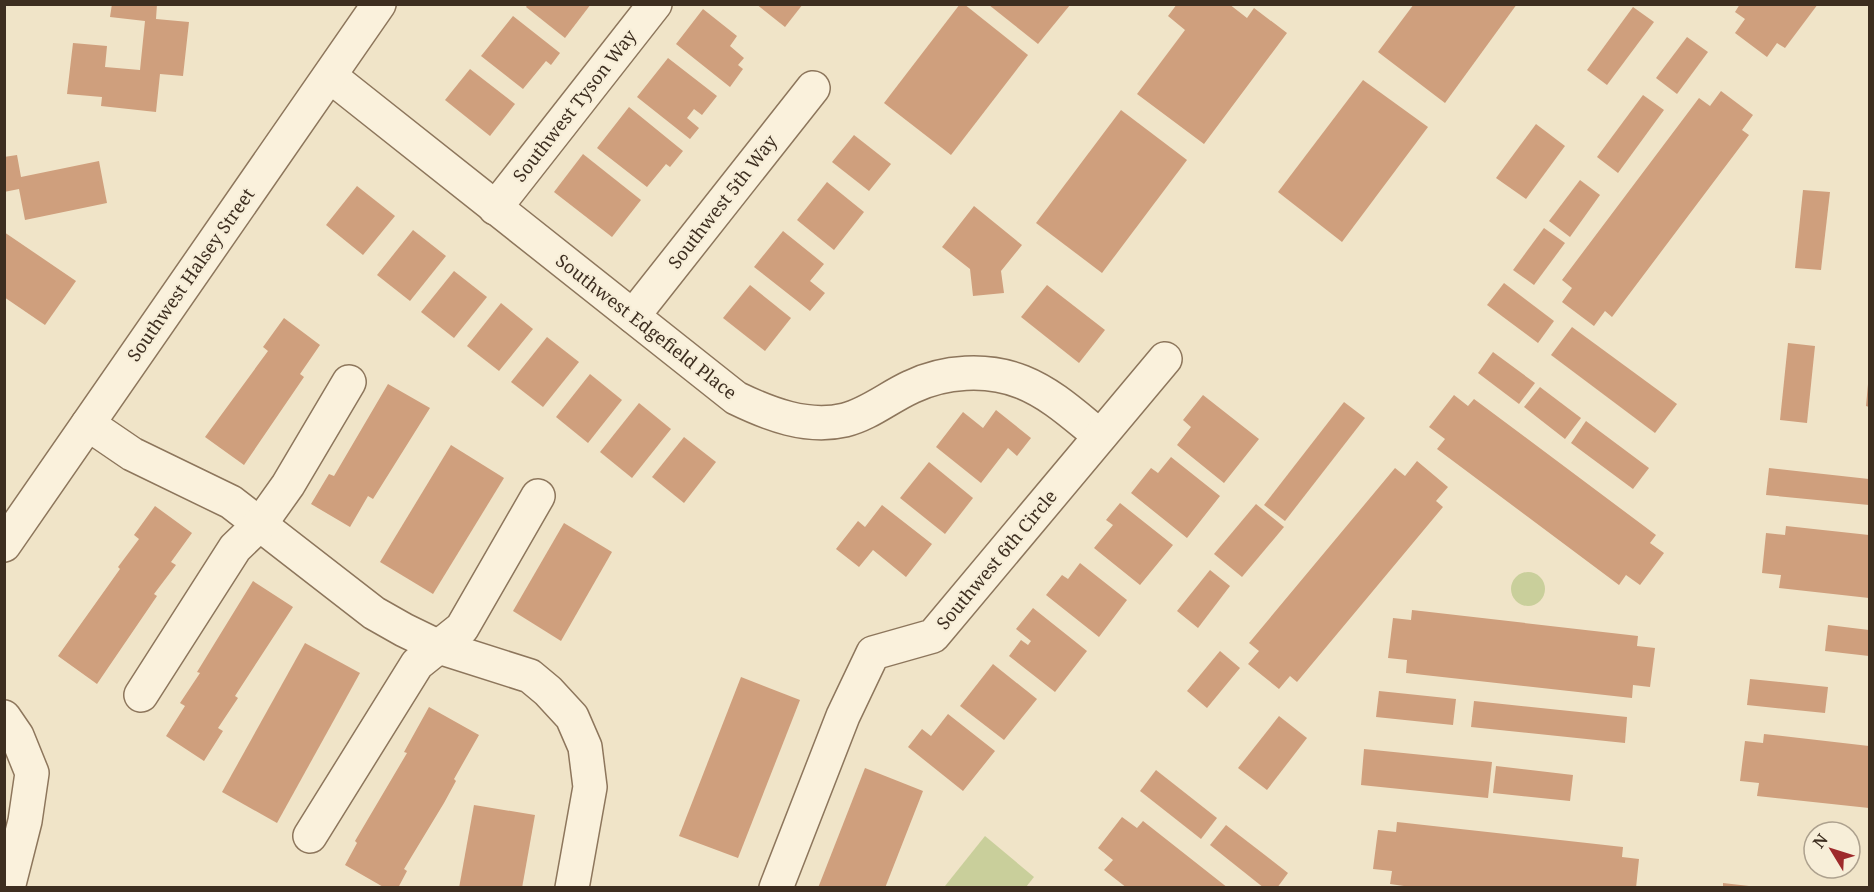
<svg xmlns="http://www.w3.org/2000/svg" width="1874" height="892" viewBox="0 0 1874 892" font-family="'Noto Serif',serif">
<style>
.green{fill:#c9cf9b}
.building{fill:#cf9f7d}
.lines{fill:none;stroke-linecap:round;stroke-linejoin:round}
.minor-casing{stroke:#8d765c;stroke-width:36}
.minor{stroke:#faf1dc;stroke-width:33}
.labels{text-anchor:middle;stroke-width:4.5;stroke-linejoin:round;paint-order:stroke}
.street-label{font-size:18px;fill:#3d2e20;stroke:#f7eed8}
</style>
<rect width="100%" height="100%" fill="#f0e4c8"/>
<g class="green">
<circle cx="1528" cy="589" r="17"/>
<polygon points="985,836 1034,877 1026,887 945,886"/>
</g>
<g class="building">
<polygon points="112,4 157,4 156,19 189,22 183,76 160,74 156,112 101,106 102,97 67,94 73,43 107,46 105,67 140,70 145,21 110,17"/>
<polygon points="528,4 591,4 565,38 526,7"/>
<polygon points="756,4 803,4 785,27"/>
<polygon points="960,4 964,4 1028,55 951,155 884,103"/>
<polygon points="1177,4 1229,4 1247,18 1254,8 1287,33 1204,144 1137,94 1185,30 1168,16"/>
<polygon points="1414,4 1517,4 1445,103 1378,52"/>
<polygon points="1740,4 1818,4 1785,48 1777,43 1767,57 1735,33 1745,19 1735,12"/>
<polygon points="989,5 1070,5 1038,44"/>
<polygon points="1633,7 1654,22 1607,85 1587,70"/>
<polygon points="703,9 737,36 730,46 744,58 738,65 743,69 730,87 676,44"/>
<polygon points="513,16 560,53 551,65 546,61 523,89 481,56"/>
<polygon points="1687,37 1708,52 1677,94 1656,78"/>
<polygon points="668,58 717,96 702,115 694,109 687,118 699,128 690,139 637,97"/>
<polygon points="470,69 515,104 490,136 445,100"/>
<polygon points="1363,80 1428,127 1342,242 1278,192"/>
<polygon points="1721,91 1753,115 1742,130 1749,135 1612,317 1605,311 1594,326 1562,302 1572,288 1562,280 1699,98 1710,106"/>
<polygon points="1643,95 1664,110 1618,173 1597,157"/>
<polygon points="629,107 683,151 670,167 666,164 647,187 597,148"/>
<polygon points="1121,110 1187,160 1102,273 1036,223"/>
<polygon points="1536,124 1565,146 1526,199 1496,178"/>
<polygon points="854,135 891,164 869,191 832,162"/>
<polygon points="583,154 641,200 612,237 554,192"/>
<polygon points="17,155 21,177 99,161 107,203 25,220 19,189 4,192 4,157"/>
<polygon points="1580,180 1600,195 1570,237 1549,221"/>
<polygon points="827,182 864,212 834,250 797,220"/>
<polygon points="357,186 395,216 363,255 326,225"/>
<polygon points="1803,190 1830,192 1821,270 1795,268"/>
<polygon points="974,206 1022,245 1001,271 1004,293 973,296 970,269 942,247"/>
<polygon points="1544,228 1565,243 1534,285 1513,270"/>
<polygon points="413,230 446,256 410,301 377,275"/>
<polygon points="783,231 824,264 810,281 825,293 810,311 754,267"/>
<polygon points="4,232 76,281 45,325 4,297"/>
<polygon points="454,271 487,297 454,338 421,312"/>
<polygon points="1504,283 1554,321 1538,343 1487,305"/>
<polygon points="750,285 791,318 765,351 723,318"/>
<polygon points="1047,285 1105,330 1079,363 1021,317"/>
<polygon points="501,303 533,329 499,371 467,346"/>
<polygon points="284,318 320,345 300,374 304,377 244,465 205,437 268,351 263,347"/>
<polygon points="1572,327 1677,404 1655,433 1551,355"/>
<polygon points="547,337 579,362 543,407 511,382"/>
<polygon points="1788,343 1815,346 1807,423 1780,420"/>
<polygon points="1493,352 1535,383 1519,404 1478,373"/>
<polygon points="590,374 622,400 588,443 556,417"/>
<polygon points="388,384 430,408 373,499 368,496 350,527 311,504 329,474 334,476"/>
<polygon points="1868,384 1869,384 1869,407 1866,406"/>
<polygon points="1540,387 1581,418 1565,439 1524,407"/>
<polygon points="1203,395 1259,439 1224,483 1177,445 1191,427 1183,420"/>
<polygon points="1454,395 1468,406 1474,399 1656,535 1650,543 1664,553 1640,585 1626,575 1619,585 1437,449 1445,439 1429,427"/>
<polygon points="1344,402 1365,418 1285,521 1264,505"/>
<polygon points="639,403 671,429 632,478 600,452"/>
<polygon points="996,410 1031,438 1017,456 1008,448 981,483 936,447 963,412 983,428"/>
<polygon points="1586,421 1649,468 1633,489 1571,443"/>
<polygon points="684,437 716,462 684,503 652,477"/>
<polygon points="451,445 504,478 433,594 380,562"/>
<polygon points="1171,457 1220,496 1187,538 1131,493 1151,468 1158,473"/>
<polygon points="1417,461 1448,487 1436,501 1443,507 1297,682 1290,676 1279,689 1248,664 1259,651 1249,643 1395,468 1405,476"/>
<polygon points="929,462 973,498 945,534 900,498"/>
<polygon points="1769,468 1869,479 1869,505 1766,495"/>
<polygon points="1120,503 1173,545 1140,585 1094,548 1113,525 1106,520"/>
<polygon points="1256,504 1284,527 1242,577 1214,554"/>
<polygon points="882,505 932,544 906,577 873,550 859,567 836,549 858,521 865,527"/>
<polygon points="155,506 192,533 171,562 176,565 154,594 157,596 97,684 58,656 120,569 118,567 139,539 134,535"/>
<polygon points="564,523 612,552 561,641 513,611"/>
<polygon points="1786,526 1869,535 1869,598 1779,588 1781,575 1762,573 1766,533 1785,535"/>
<polygon points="1080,563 1127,600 1099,637 1046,595 1062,575 1068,579"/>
<polygon points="1210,570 1230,586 1198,628 1177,611"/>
<polygon points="253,581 293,607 235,696 238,698 218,728 223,731 204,761 166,736 185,706 180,703 200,673 197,672"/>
<polygon points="1033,608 1087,651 1055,692 1009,656 1021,640 1028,645 1031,641 1016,629"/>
<polygon points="1412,610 1638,636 1637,646 1655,648 1650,687 1633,685 1632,698 1406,673 1407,660 1388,658 1393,618 1411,620"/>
<polygon points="1828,625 1869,630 1869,656 1825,651"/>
<polygon points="305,643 360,673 277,823 222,792"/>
<polygon points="1220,651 1240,668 1207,708 1187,691"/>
<polygon points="993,664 1037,699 1004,740 960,706"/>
<polygon points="741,677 800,700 738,858 679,836"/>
<polygon points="1750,679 1828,687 1825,713 1747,705"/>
<polygon points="1379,691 1456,699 1453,725 1376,717"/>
<polygon points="1474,701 1627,717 1625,743 1471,727"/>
<polygon points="429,707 479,735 454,779 456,781 444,803 404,869 407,871 398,888 385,888 345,865 357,843 355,841 407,753 404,752"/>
<polygon points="948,714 995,751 963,791 908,747 922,729 931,736"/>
<polygon points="1279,716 1307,738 1267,790 1238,768"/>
<polygon points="1764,734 1869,746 1869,808 1757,796 1759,783 1740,781 1745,741 1763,743"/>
<polygon points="1364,749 1492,762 1488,798 1361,785"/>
<polygon points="1496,766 1573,775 1570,801 1493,793"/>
<polygon points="865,768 923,791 885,888 818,888"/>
<polygon points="1156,770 1217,818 1201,839 1140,791"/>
<polygon points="474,805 535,815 522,888 459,888"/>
<polygon points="1122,817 1137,828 1143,821 1228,888 1127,888 1104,870 1113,860 1098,848"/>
<polygon points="1397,822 1623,847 1622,857 1639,859 1636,888 1418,888 1390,884 1392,871 1373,869 1378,830 1396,832"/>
<polygon points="1226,825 1288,873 1277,888 1264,888 1210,845"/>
<polygon points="1723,883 1749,886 1748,888 1723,888"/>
</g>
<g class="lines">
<defs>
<g id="minor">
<path d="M330,76L736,398C769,414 807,429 845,420C869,414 889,397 911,387C944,371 987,368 1022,382C1052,394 1075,416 1100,436"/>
<polyline points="495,208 655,4"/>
<polyline points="633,316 813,88"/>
<polyline points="88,424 132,454 231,502 374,613 404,630 439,647 530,676 548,691 572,717 585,747 590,787 572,888"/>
<polyline points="4,545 379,4"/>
<polyline points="141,695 235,548 261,523 288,485 349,382"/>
<polyline points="4,717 17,736 32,773 25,821 8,888"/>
<polyline points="310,836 417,664 462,628 538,496"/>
<polyline points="776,888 843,716 873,653 933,636 1165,359"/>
</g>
</defs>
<use href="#minor" class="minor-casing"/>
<use href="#minor" class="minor"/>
</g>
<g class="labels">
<g class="street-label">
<text transform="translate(575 106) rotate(-52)" y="6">Southwest Tyson Way</text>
<text transform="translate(723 202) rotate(-52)" y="6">Southwest 5th Way</text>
<text transform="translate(191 275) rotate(-55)" y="6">Southwest Halsey Street</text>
<text transform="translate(646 327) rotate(38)" y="6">Southwest Edgefield Place</text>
<text transform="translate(997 560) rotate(-50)" y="6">Southwest 6th Circle</text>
</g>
</g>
<rect width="1874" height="892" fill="none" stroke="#3d2e20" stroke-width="12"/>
<g transform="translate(1832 850) rotate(308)"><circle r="28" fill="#f7eed8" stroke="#ada18e" stroke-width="1.5"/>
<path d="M0-4.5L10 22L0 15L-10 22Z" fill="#9e2a2b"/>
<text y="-9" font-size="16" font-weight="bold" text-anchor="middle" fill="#3d2e20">N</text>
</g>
</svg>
